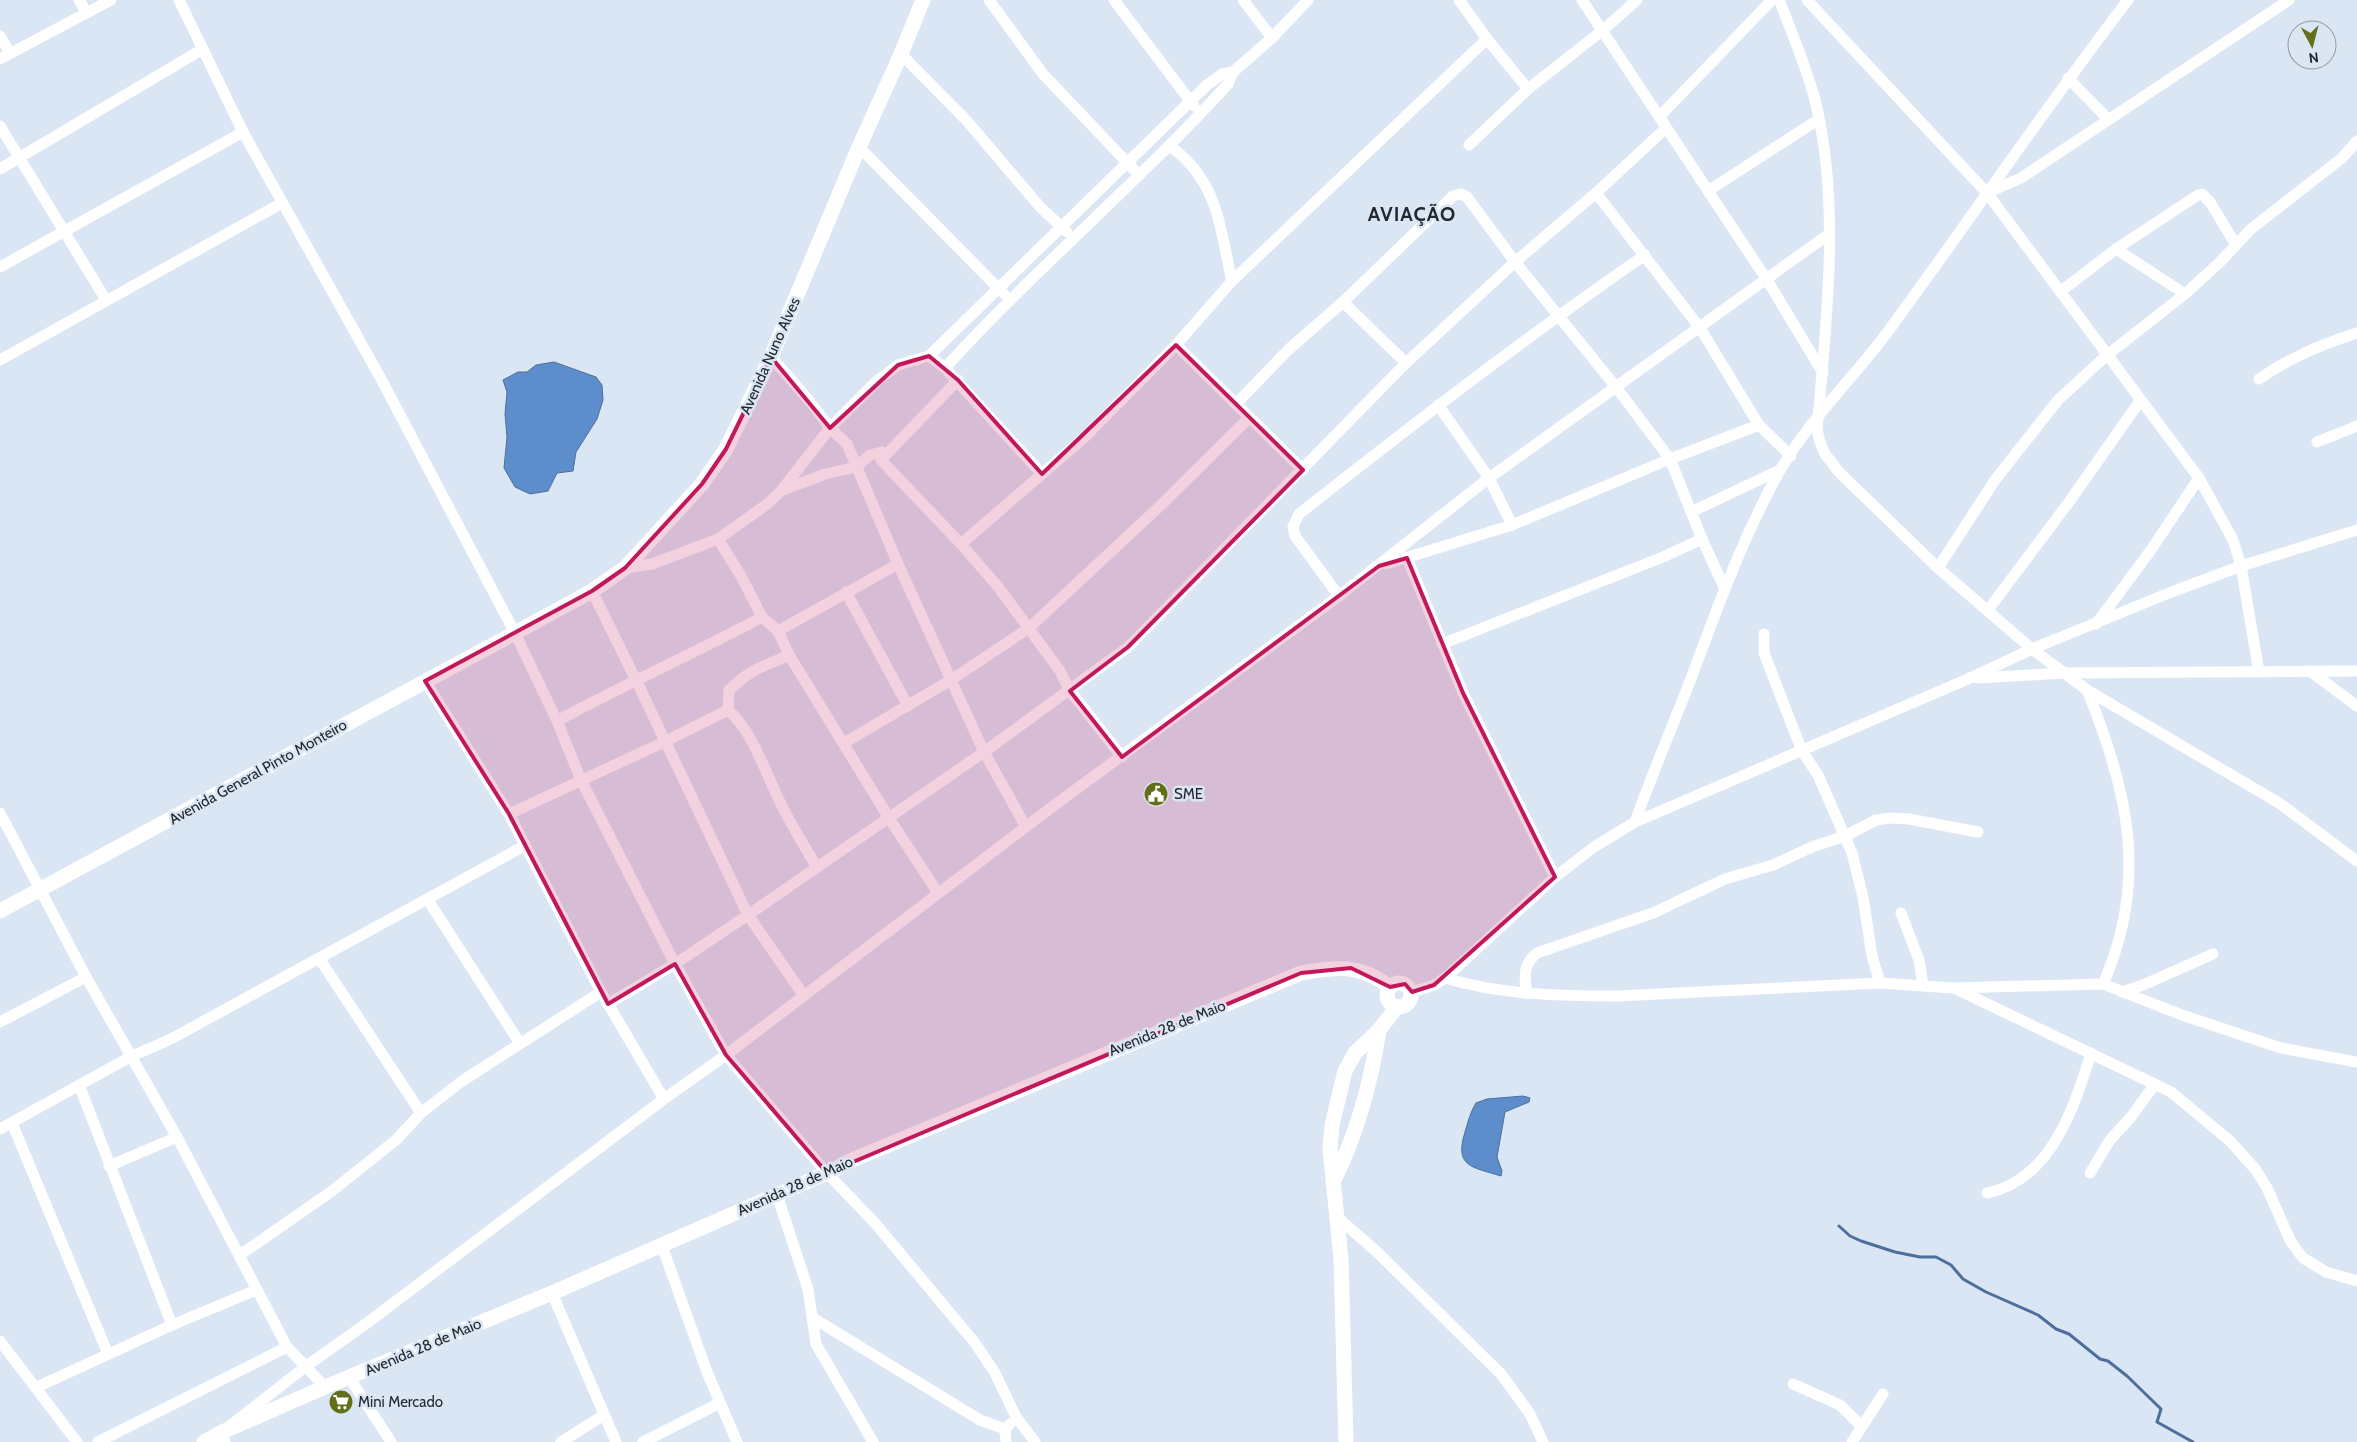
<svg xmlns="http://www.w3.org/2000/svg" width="2357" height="1442" viewBox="0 0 2357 1442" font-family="Cabin,sans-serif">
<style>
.water{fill:#5d8ecb;stroke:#4c6f9c}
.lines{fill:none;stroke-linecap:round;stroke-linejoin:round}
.stream{stroke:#4c6f9c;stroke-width:3}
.minor{stroke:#fff;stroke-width:11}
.tertiary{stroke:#fff;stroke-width:15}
.marked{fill:#c2185b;fill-opacity:0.2;stroke:#c2185b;stroke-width:4;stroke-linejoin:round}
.labels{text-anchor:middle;stroke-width:5;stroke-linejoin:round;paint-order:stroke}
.street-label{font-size:15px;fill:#24282e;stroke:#dbe6f4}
.poi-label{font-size:15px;fill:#24282e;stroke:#dbe6f4;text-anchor:start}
.district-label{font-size:20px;font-weight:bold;letter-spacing:1px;fill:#24282e;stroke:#dbe6f4}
</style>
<rect width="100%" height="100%" fill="#dbe6f4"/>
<g class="water">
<polygon points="554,362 596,377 602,385 603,400 597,419 576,452 573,471 557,473 548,491 530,494 515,487 504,468 507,437 505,414 507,392 503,380 518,372 527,372 536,365"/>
<path d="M1523,1096L1530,1098L1529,1102L1505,1112L1497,1157L1502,1171L1501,1176C1472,1167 1454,1167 1465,1132C1468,1122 1470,1113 1476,1103L1487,1099Z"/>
</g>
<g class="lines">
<polyline class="stream" points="1839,1226 1850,1236 1861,1241 1895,1252 1920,1257 1936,1257 1951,1265 1963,1279 1986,1292 2038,1315 2056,1329 2069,1334 2100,1359 2108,1361 2127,1376 2161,1409 2157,1422 2193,1442"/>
<g class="minor">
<polyline points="79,0 87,13"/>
<polyline points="179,0 243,132 380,377 515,633 557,721 581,780 675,964 726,1055 827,1173 874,1222 975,1343 995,1373 1016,1417 1035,1442"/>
<polyline points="989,0 1043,74 1139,175"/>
<polyline points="1114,0 1194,106"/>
<polyline points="1243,0 1272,38"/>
<polyline points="1459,0 1487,39"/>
<polyline points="1582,0 1767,280 1823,373"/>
<path d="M1779,0C1792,33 1806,66 1815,100C1841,203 1826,325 1817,430L1820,442L1825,454L1839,472L1938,568L2032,649L2087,690L2279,803L2357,861"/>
<polyline points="1807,0 1987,193 2199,478 2233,540 2241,566 2259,672"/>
<polyline points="0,36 10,53"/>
<polyline points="901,54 967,121 1041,208 1067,232"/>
<polyline points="0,59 111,0"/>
<polyline points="2068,78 2108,119"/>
<polyline points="1659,117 1772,0"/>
<polyline points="0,126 106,300"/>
<polyline points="1469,145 1528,89"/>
<path d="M1170,146C1219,182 1219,226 1232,281"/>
<polyline points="859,147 1004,294"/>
<polyline points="0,169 203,49"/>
<polyline points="1708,191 1819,119"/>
<polyline points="1989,192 2021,178 2289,0"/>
<polyline points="1596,193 1700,328 1759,425 1791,456"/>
<polyline points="2116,249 2198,195 2202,194 2210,202 2236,245"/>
<polyline points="0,267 243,132"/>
<polyline points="2060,292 2116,249 2185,294"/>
<polyline points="1343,302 1406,363"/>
<polyline points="1176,345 1303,470"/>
<polyline points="929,356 1207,85 1222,74 1233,72"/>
<polyline points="771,357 807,398 830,428 847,444 898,564 984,752 1026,827"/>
<polyline points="0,360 282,203"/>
<path d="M945,368C1035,269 1138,183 1228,84L1233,72L1272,38L1308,0"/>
<path d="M2259,379C2289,358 2322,344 2357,333"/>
<polyline points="1236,404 1288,350 1343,302 1453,196 1461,194 1467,197 1515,262 1616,387 1670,459 1702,539 1724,587"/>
<polyline points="1438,405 1489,478 1512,525"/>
<polyline points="2317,442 2357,426"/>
<polyline points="881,460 958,380"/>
<polyline points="783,490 825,474 856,467 870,455 882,452 881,460 961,544 999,588 1060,671 1070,691 1122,757"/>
<polyline points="1691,512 1780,470"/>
<polyline points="718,539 741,576 762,617 778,631 789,655 889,818 938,893"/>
<polyline points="961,544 1087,435 1176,345 1232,281 1487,39 1528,89 1603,30 1637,0"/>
<polyline points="1407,558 1463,693 1555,877"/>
<polyline points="1386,564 1512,525 1670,459 1759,425"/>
<polyline points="625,568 652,564 718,539 766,505 781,491 830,428 877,381 898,365 929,356 945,368 1042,474"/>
<polyline points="1938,568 1995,480 2058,400 2106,356 2185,294 2220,262 2251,229 2342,158 2357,141"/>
<polyline points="592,591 637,682 748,915 804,996"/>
<polyline points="846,592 908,706"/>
<path d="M1339,596L1295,536L1293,527L1299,514C1412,425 1526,337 1645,255"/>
<polyline points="1988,610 2069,502 2140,401"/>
<polyline points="2096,624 2151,550 2199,478"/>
<polyline points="778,631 898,564"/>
<polyline points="1764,634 1764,653 1802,751 1818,775 1852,853 1863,897 1872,956 1880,983"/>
<polyline points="1442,644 1663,557 1702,539"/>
<polyline points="2310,671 2357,706"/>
<polyline points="1977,678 2065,673 2357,671"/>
<polyline points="425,681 509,814 601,992 664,1099"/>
<path d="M2087,690C2128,790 2149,881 2103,984"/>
<polyline points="728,710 729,690 744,677 757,669 789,655"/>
<path d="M557,721C625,684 695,653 762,617"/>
<polyline points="844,743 951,680 1029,628 1160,506 1249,418"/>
<polyline points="0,813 86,977 177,1137 287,1347 325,1387"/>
<path d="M509,814L664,742L728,710C753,731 767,777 782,806C792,827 805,846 816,866"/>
<path d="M1635,822C1652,774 1672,728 1690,681C1717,609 1741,541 1779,472C1810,418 1856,376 1892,326C1971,218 2046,107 2128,0"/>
<polyline points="428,900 519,1042"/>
<polyline points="1901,913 1919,960 1923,985"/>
<polyline points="319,958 421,1113"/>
<path d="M1445,978C1501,995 1560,996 1618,996L1880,983L1952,988L2103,984L2182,1015L2281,1048L2357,1062"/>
<polyline points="1954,988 2171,1092 2230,1141 2256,1170 2267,1188 2291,1242 2303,1258 2326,1272 2357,1281"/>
<polyline points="1412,992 1434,985 1445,978 1555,877 1594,847 1635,822 1968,679 2032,649 2174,591 2241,566 2357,530"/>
<polyline points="2122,992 2143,985 2213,954"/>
<path d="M1527,993C1524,977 1523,964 1537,953L1653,913L1725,879L1773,865L1812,847L1845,836L1876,820L1891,818L1909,819L1978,832"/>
<polyline points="608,1004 675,964 748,915 984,752 1128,647 1406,363 1515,262 1596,193 1666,128"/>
<polyline points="0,1022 86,977"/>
<polyline points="79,1085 172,1325"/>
<polyline points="12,1123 108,1354"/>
<polyline points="0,1129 130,1057 171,1039 524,846"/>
<polyline points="109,1166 177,1137"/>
<polyline points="2090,1173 2110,1140 2131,1117 2155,1084"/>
<path d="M1987,1193C2051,1180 2074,1108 2091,1053"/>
<polyline points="777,1195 808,1289 816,1344 873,1442"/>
<polyline points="1337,1217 1376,1251 1501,1374 1530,1414 1543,1442"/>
<polyline points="662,1246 707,1372 737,1442"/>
<polyline points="240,1255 332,1191 396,1140 421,1113 462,1081 601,992"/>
<polyline points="552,1293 616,1442"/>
<polyline points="813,1318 980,1420 1005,1429"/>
<polyline points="0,1341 77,1442"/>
<polyline points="349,1377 391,1442"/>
<polyline points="1793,1384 1840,1405 1861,1426"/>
<polyline points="37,1387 172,1325 256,1290"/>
<polyline points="98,1442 287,1347"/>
<polyline points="225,1442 222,1432 305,1367 367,1323 664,1099 726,1055 1052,807 1339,596 1489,478 1829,234"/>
<polyline points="561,1442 604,1415"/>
<polyline points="643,1442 720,1403"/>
<polyline points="1006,1442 1005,1429 1010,1424"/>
<polyline points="1852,1442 1883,1394"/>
</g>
<g class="tertiary">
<polyline points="0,911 515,633 592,591 625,568 702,484 726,449 771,357 859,147 901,54 923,0"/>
<circle cx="1399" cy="995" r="12"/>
<path d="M1334,1180C1358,1132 1371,1082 1379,1030"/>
<path d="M204,1442L222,1432L325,1387L552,1293L827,1173L852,1160L1301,973C1337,967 1359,963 1390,987"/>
<polyline points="1346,1442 1341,1259 1330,1149 1332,1125 1345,1071 1355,1053 1379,1030 1397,1007"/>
</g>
</g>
<path class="marked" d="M1176,345L1303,470L1128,647L1070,691L1122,757L1379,566L1407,558L1463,693L1555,877L1434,985L1412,992L1405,984L1390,987L1351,968L1301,973L827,1173L726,1055L675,964L608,1004L509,814L425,681L592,591L625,568L702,484L726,449L771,357L830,428L898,365L929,356L958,380L1042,474Z"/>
<defs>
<symbol id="civic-disc" viewBox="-11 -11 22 22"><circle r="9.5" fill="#636f19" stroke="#dbe6f4"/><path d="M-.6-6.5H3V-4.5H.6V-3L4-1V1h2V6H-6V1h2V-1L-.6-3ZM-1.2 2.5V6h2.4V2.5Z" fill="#fff"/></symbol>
<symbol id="supermarket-disc" viewBox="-11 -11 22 22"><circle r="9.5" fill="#636f19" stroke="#dbe6f4"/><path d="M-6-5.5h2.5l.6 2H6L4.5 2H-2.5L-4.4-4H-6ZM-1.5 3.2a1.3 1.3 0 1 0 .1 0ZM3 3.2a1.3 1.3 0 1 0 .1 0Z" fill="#fff"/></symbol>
</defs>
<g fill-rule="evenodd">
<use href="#civic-disc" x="1142" y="780" width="28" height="28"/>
<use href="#supermarket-disc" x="327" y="1388" width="28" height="28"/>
</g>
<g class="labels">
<g class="street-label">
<text transform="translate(770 356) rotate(-66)" y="5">Avenida Nuno Alves</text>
<text transform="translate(258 772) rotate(-29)" y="5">Avenida General Pinto Monteiro</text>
<text transform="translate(1167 1028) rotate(-22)" y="5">Avenida 28 de Maio</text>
<text transform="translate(795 1186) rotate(-24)" y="5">Avenida 28 de Maio</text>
<text transform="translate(423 1347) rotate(-23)" y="5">Avenida 28 de Maio</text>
</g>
<g class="poi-label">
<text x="1174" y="799">SME</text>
<text x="358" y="1407">Mini Mercado</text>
</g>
<g class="district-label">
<text x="1412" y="221">AVIAÇÃO</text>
</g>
</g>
<g transform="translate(2312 45) rotate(173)"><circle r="24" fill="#dbe6f4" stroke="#929aa5"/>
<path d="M0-4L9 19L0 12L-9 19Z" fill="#636f19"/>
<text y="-8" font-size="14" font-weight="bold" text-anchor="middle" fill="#24282e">N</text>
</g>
</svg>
